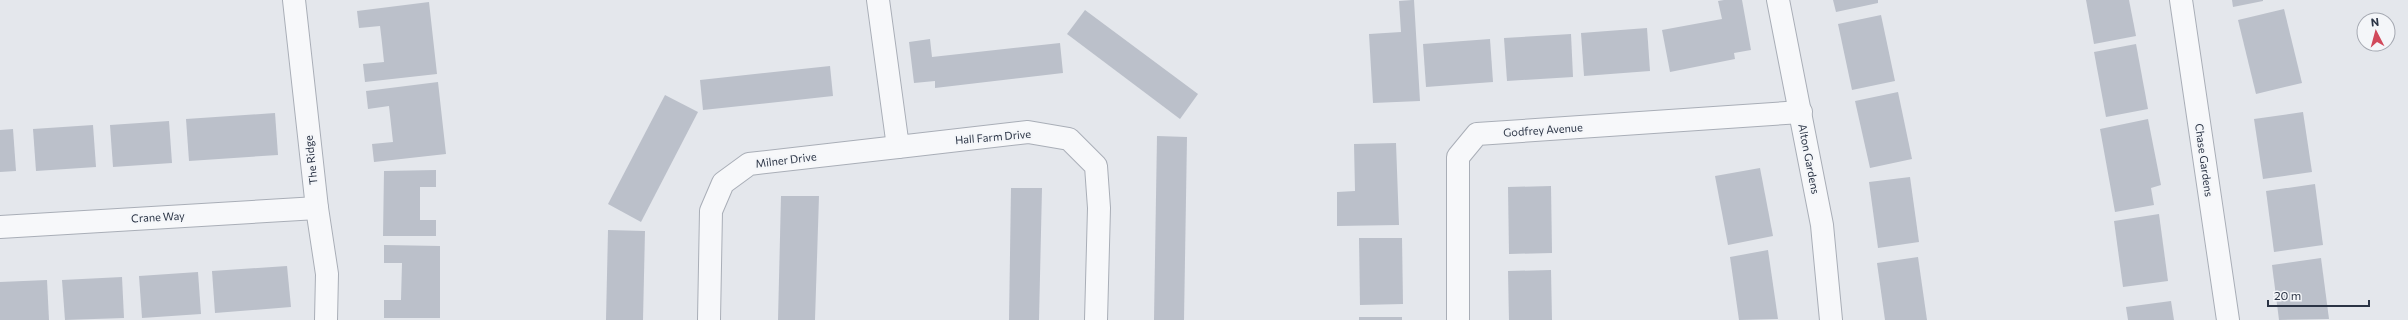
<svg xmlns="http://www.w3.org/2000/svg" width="2408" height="320" viewBox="0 0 2408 320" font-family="Commissioner,sans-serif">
  <rect width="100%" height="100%" fill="#e4e7ec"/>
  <g fill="#bbc0ca">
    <polygon points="1412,0 1414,0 1420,101 1373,103 1369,34 1401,32 1399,1"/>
    <polygon points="1724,0 1742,0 1751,50 1734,53 1735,59 1670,72 1662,30 1722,19 1718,1"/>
    <polygon points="1833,0 1878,0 1878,3 1836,12"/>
    <polygon points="2086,0 2129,0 2136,36 2094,44"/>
    <polygon points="2232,0 2263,0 2263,1 2233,7"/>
    <polygon points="429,2 437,74 365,82 363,64 384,62 382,43 380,26 359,28 357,11"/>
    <polygon points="2284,9 2302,83 2256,94 2238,20"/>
    <polygon points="1085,10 1198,94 1180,119 1067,34"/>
    <polygon points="1881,15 1895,81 1852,90 1838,24"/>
    <polygon points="1647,28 1650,71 1584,76 1581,33"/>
    <polygon points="1571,34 1573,77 1507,81 1504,38"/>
    <polygon points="930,39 932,57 1060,43 1063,73 935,88 935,81 914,83 909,42"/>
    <polygon points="1490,39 1493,82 1426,87 1423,44"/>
    <polygon points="2136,44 2148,109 2106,117 2094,52"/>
    <polygon points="830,66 833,96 703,110 700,80"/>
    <polygon points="438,82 446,154 374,162 372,144 393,142 389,106 368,109 366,91"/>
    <polygon points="1898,92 1912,159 1870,168 1855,101"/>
    <polygon points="665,95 698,112 641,222 608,204"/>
    <polygon points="2303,112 2312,172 2263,179 2254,119"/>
    <polygon points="275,113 278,155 189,161 186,119"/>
    <polygon points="2148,119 2161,185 2151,188 2154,205 2115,212 2100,129"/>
    <polygon points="169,121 172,163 113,167 110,125"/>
    <polygon points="93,125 96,167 36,171 33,129"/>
    <polygon points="13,129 16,171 0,172 0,130"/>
    <polygon points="1157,136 1187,137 1184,320 1154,320"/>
    <polygon points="1396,143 1399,225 1337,226 1337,192 1355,191 1354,144"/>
    <polygon points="1760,168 1773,236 1728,245 1715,176"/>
    <polygon points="436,170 436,187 420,187 420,220 436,220 436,236 383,236 384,171"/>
    <polygon points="1910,177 1919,242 1878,248 1869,182"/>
    <polygon points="2315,184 2323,245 2274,252 2266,191"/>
    <polygon points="1551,186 1552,253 1509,254 1508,187"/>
    <polygon points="1011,188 1042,188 1039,320 1009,320"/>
    <polygon points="781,196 819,196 815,320 778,320"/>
    <polygon points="2159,214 2168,281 2123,287 2114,221"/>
    <polygon points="608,230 645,231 643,320 606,320"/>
    <polygon points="1359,238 1402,238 1403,304 1360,305"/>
    <polygon points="384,245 440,246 440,318 384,318 384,300 401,300 402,263 384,263"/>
    <polygon points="1768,250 1778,319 1739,320 1730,257"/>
    <polygon points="1918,257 1927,320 1885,320 1877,263"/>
    <polygon points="2321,258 2329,319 2279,320 2272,265"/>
    <polygon points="287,266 291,307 215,313 212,271"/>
    <polygon points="1551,270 1552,320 1509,320 1508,271"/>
    <polygon points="198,272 201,314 142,318 139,276"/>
    <polygon points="122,277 124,318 65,320 62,280"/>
    <polygon points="47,280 49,320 0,320 0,282"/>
    <polygon points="2171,301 2174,320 2128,320 2126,307"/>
    <rect x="1359" y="317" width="43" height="3"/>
  </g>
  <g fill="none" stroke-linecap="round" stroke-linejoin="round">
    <defs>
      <g id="minor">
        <polyline points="294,0 317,208 327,274 326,320"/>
        <polyline points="878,0 898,147 1028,132 1069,139 1096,166 1099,208 1096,320"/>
        <polyline points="1778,0 1822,225 1831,320"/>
        <polyline points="2181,0 2228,320"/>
        <polyline points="0,227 317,208"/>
        <polyline points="709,320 711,211 723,183 749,164 898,147"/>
        <polyline points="1458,320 1458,157 1477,134 1801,112"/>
      </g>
    </defs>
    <use href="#minor" stroke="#a9aeb7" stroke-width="24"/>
    <use href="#minor" stroke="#f7f8fa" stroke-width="22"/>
  </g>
  <g text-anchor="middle" stroke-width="4" stroke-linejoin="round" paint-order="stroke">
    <g font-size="11" fill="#2b3445" stroke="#f4f6f9">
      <text transform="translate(1543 130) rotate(-4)" y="4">Godfrey Avenue</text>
      <text transform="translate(993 137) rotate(-5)" y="4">Hall Farm Drive</text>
      <text transform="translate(1809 159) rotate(79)" y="4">Alton Gardens</text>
      <text transform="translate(311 160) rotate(-96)" y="4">The Ridge</text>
      <text transform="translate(786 160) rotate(-7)" y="4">Milner Drive</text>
      <text transform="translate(2204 160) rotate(82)" y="4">Chase Gardens</text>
      <text transform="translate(158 217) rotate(-3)" y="4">Crane Way</text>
    </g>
  </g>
  <g transform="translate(2376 32) rotate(354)"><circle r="19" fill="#f4f6f9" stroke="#a4a8b1"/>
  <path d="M0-3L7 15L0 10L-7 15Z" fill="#d1495b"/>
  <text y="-6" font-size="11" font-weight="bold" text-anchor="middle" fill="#2b3445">N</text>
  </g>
  <path d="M2268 300v6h101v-6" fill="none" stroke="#2b3445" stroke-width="2"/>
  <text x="2274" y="300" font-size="12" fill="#2b3445" stroke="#f4f6f9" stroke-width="3" paint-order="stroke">20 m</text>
</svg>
